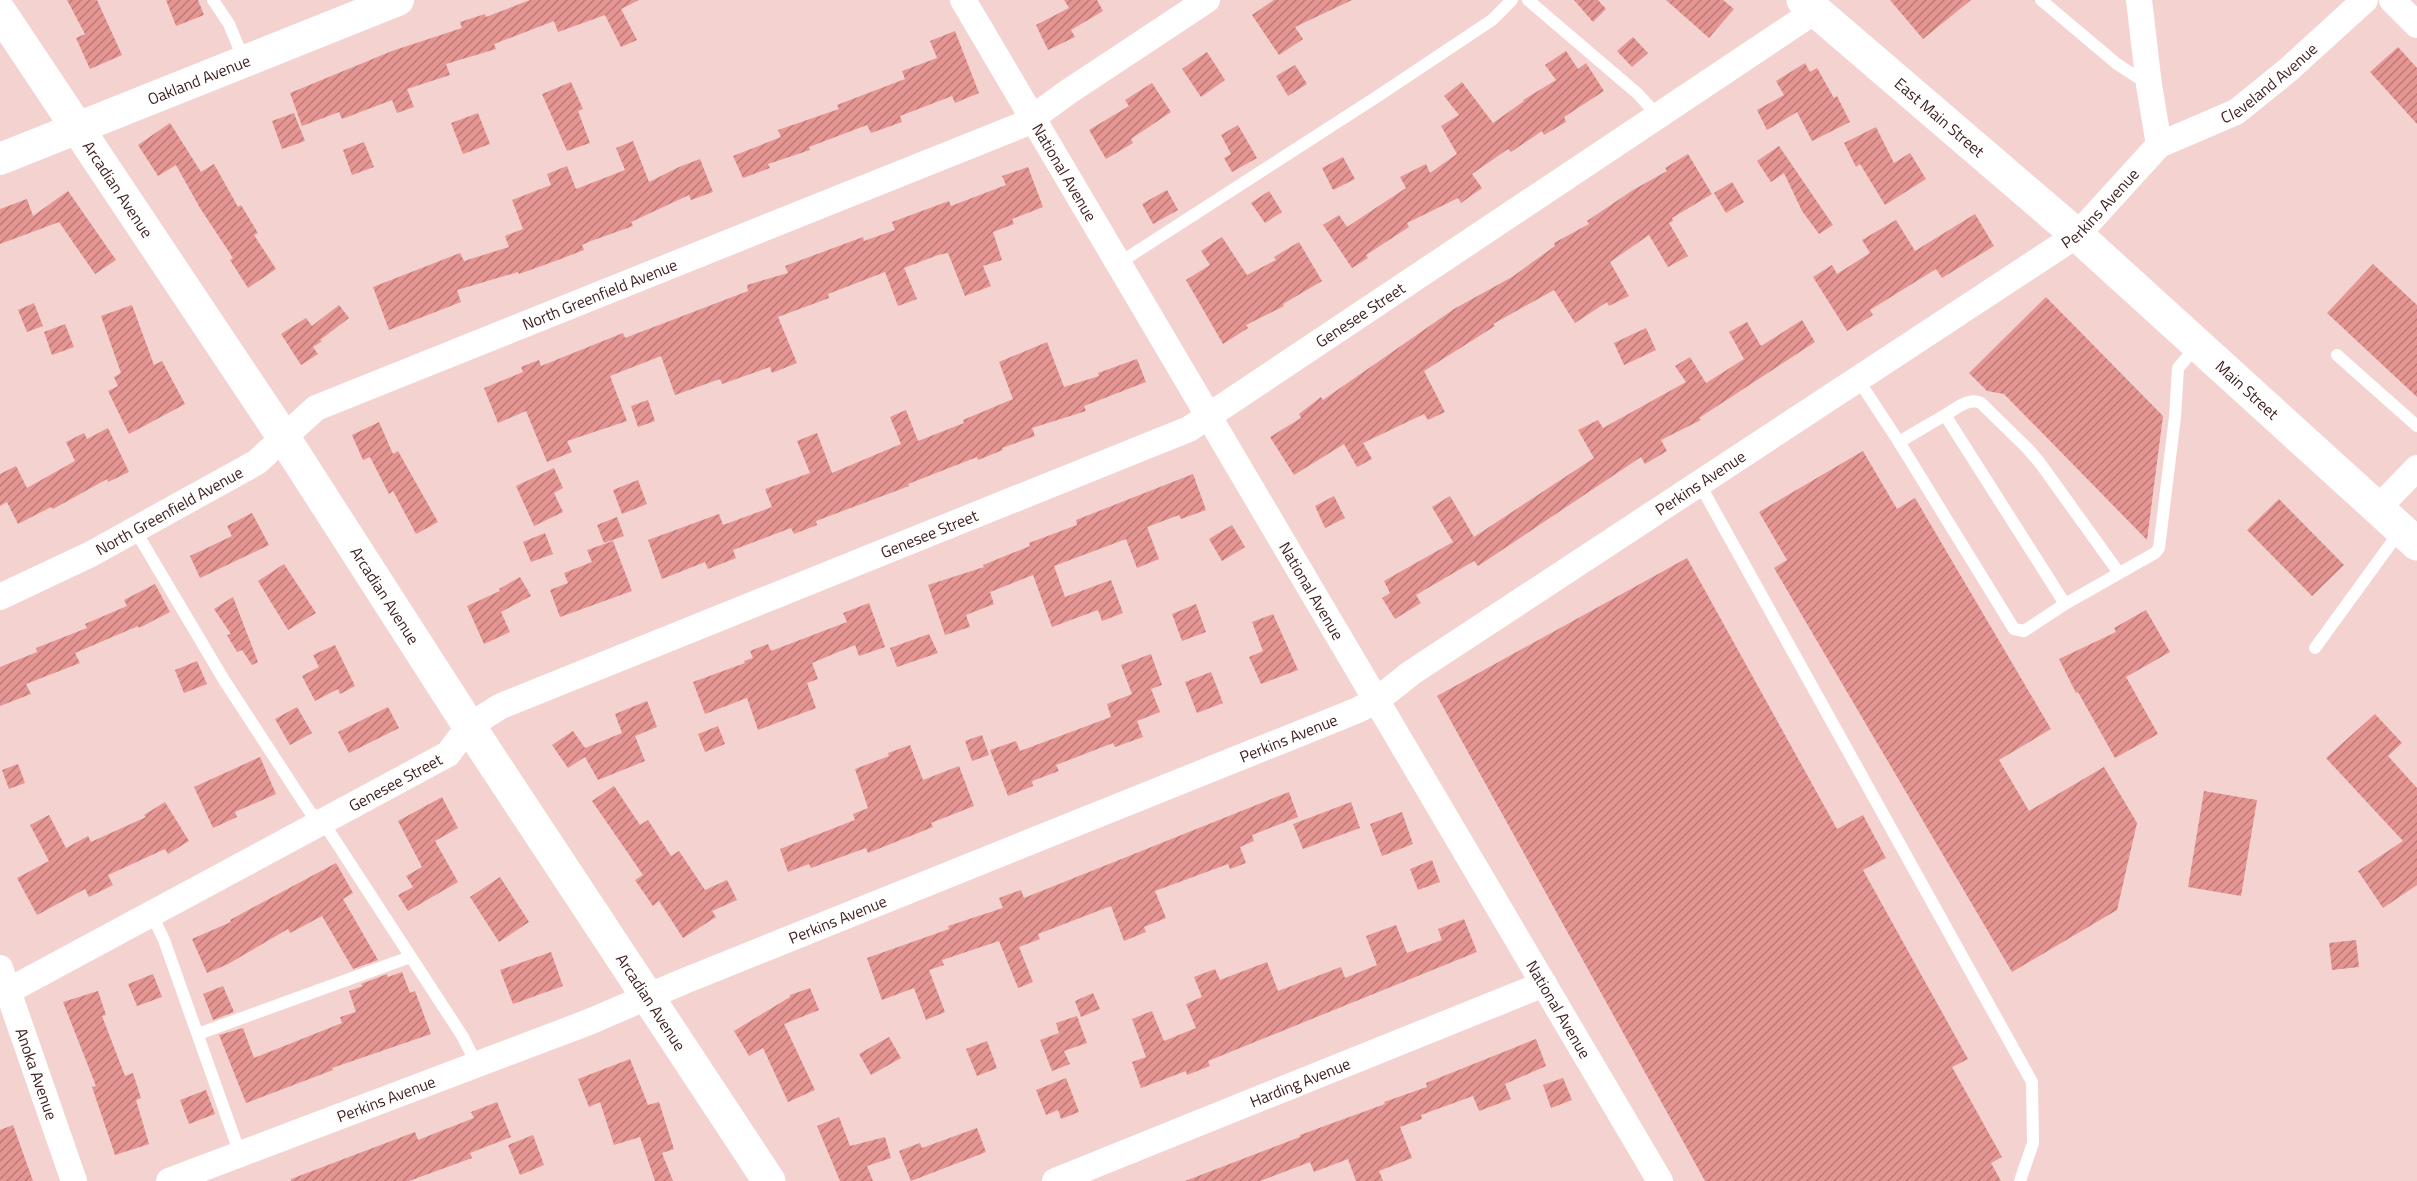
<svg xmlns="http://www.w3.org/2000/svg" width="2417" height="1181" viewBox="0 0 2417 1181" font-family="'Titillium Web',sans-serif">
  <defs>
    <pattern id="building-hatch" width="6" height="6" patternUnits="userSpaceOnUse" patternTransform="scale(1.5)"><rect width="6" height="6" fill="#e59692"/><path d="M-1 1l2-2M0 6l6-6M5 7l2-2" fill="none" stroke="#bb7a77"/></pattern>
  </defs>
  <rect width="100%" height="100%" fill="#f4d2d0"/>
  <g fill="url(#building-hatch)">
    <polygon points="67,0 97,0 122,55 90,69 76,38 85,34"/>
    <polygon points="166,0 198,0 204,15 176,26"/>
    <polygon points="530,0 639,0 621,9 637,40 621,47 605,15 558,32 554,21 494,44 496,49 446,64 450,75 407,89 414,107 397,113 392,100 342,119 339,112 302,126 290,93 392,51 462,28 460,22 485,14 486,17"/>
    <polygon points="1064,0 1097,0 1103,11 1071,30 1075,37 1048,50 1036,25 1069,8"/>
    <polygon points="1274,0 1352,0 1295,27 1303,39 1279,55 1252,15"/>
    <polygon points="1574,0 1598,0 1606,9 1593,22"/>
    <polygon points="1666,0 1723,0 1734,9 1709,38"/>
    <polygon points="1890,0 1971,0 1923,39"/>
    <polygon points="955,31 979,93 955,103 952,96 900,116 902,122 871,133 867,125 809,147 810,150 768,164 770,168 743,178 733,156 781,137 778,130 839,109 837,105 905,79 902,71 937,58 930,41"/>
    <polygon points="1633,37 1648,53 1632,67 1617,51"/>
    <polygon points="2398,47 2417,68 2417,124 2370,72"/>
    <polygon points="1566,51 1578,69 1586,63 1604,91 1564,117 1566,122 1544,135 1542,131 1511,152 1508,149 1472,174 1482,188 1461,203 1458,198 1407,223 1409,227 1366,255 1368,258 1352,268 1323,225 1339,215 1347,227 1406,188 1400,177 1426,164 1430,173 1457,154 1441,126 1459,115 1444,96 1462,82 1493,123 1524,101 1523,100 1556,80 1545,65"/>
    <polygon points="1207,52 1225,80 1201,97 1182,69"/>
    <polygon points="1805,63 1810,72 1817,68 1834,98 1837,96 1850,122 1812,141 1797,112 1767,130 1757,110 1784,95 1776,81"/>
    <polygon points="1295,65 1307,84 1288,96 1276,76"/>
    <polygon points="571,82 583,109 578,111 590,143 567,151 542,94"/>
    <polygon points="1152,83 1171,112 1131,139 1133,143 1106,159 1089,130 1129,106 1125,100"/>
    <polygon points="294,113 305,141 282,149 272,121"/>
    <polygon points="478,113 490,144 463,154 451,123"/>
    <polygon points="170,123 201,172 214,164 238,207 241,205 258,233 254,235 276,269 248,288 230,260 233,258 200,208 176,165 158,176 138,145"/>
    <polygon points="1238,125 1257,158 1232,172 1224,158 1231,154 1221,135"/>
    <polygon points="1876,127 1894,163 1910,153 1926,179 1885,205 1860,164 1856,167 1844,143"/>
    <polygon points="633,141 649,182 679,167 700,159 713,192 691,200 689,195 631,222 633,226 591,241 582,245 584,250 558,260 519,274 518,272 457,290 461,302 389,330 373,287 460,253 464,261 509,247 505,236 523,229 512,200 551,185 547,174 567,166 576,189 625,170 616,148"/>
    <polygon points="364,142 374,167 352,175 343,150"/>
    <polygon points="1779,146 1833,225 1819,234 1802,211 1784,173 1771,182 1757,161"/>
    <polygon points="1688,154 1712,194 1672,218 1673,221 1669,223 1688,256 1668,267 1649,235 1610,262 1629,296 1609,306 1607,302 1575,323 1554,290 1493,324 1495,326 1424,371 1445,412 1428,420 1424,414 1363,443 1372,459 1357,467 1344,444 1294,475 1270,437 1301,418 1299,414 1321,397 1323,400 1454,309 1512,277 1555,246 1554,243 1589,224 1587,221 1633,190 1667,171 1665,168"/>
    <polygon points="1343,157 1355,179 1333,190 1322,168"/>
    <polygon points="1028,167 1043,207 1012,219 1014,224 993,232 1002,260 983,266 991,286 965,296 948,253 938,255 904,268 917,299 898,306 885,272 828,294 829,298 778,317 797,363 772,373 770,367 722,384 720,379 675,395 661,356 610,376 627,421 567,441 572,452 547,462 526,411 498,423 484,388 523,372 521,367 539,360 541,366 623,333 625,338 748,291 747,285 788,273 785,266 863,237 864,241 895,230 892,222 949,201 951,206 1006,185 1002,176"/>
    <polygon points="1732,182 1744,202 1726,213 1714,193"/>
    <polygon points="1167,190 1178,210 1153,224 1142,204"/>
    <polygon points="68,191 116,260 95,274 59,222 0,244 0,209 27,199 33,216"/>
    <polygon points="1269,191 1282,212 1265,223 1251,203"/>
    <polygon points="1975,214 1994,246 1942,278 1936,269 1870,310 1873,315 1847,331 1813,277 1832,265 1837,274 1870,253 1862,240 1896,220 1915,251"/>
    <polygon points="1222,237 1247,275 1276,260 1274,257 1299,242 1322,281 1283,304 1284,306 1246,325 1248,328 1223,344 1186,280 1210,265 1201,251"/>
    <polygon points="2373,264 2417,305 2417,397 2327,313"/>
    <polygon points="2046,297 2163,416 2147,540 2004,394 1987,391 1969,373"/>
    <polygon points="34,303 43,326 27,332 18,310"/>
    <polygon points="132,305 154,365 162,361 185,404 129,434 108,391 118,386 114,377 121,373 101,316"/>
    <polygon points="339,305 349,318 320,340 322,341 313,347 318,354 301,365 281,334 306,318 312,326"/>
    <polygon points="1802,320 1815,342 1699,418 1701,420 1661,440 1667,451 1645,464 1641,457 1478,566 1474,561 1416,595 1421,603 1395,619 1382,598 1390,593 1384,581 1453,542 1432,507 1450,496 1474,537 1594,458 1578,430 1598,420 1603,428 1686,382 1675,366 1690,357 1706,383 1744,359 1729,332 1747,322 1761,346"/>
    <polygon points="65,324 74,347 52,355 44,332"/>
    <polygon points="1646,328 1656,350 1624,365 1614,343"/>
    <polygon points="1047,342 1064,387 1099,376 1098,373 1137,359 1146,382 1084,406 1086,411 1032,428 1035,436 1002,448 1003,450 978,460 977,457 908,484 909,486 816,521 817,525 794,534 791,528 733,550 736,558 708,569 705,562 662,579 648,540 719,514 723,525 772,507 765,489 810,473 797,441 817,433 832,473 901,444 890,417 906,410 918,441 964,423 963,420 1013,399 999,362"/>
    <polygon points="648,400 655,421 638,427 631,406"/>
    <polygon points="379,422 393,454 398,451 438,522 416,534 393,491 389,494 370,457 363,460 352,435"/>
    <polygon points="108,428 129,472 108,482 107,479 53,509 51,507 18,524 7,502 0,506 0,474 16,466 27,488 75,461 66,442 84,433 87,439"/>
    <polygon points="1863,451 1897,509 1915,498 2051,729 1999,760 2029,811 2104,767 2137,823 2117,910 2012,972 1774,568 1787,560 1759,512"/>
    <polygon points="554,468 563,488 554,493 563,512 534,526 516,486"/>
    <polygon points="1193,474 1206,510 1181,519 1179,515 1147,527 1159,559 1137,568 1126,539 1054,566 1065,597 1111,580 1123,613 1102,621 1098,610 1052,627 1033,575 990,592 994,604 966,615 970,627 945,635 928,585 984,567 983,565 1030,546 1029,543 1077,525 1076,520"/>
    <polygon points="638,480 647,504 622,514 613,490"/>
    <polygon points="1334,496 1345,518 1325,528 1315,506"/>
    <polygon points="2279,499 2344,565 2312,596 2247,530"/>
    <polygon points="252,513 269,545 200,578 190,556 232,536 227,526"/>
    <polygon points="617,517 624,536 604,543 597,525"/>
    <polygon points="1232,525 1245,547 1222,561 1209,539"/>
    <polygon points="545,533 553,554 531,562 523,542"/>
    <polygon points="613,541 632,591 560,617 550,590 568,583 564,573 592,562 587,550"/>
    <polygon points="1687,558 1837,829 1863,815 1886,858 1863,870 1968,1059 1952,1067 2002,1157 1991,1163 2001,1181 1705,1181 1437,696"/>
    <polygon points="284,564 316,613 288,630 258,581"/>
    <polygon points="520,577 531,596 501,612 510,632 484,644 467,606 500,591 499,589"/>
    <polygon points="155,584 170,612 139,628 138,626 75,653 80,663 26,684 31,694 0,706 0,667 37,652 36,648 87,628 85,624 127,606 124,600"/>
    <polygon points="233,597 258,662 252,665 242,650 237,652 227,635 231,634 214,609"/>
    <polygon points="869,603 885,647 859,656 855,645 812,663 818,679 807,683 816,708 758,730 747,698 705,714 693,682 745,663 744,661 753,658 750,651 768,644 771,651 847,622 843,613"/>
    <polygon points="1196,604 1206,632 1182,641 1172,614"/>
    <polygon points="2146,610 2170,652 2126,677 2158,734 2115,758 2078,692 2076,693 2059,659 2116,632 2114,628"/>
    <polygon points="1273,614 1298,670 1261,684 1249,657 1263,651 1252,622"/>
    <polygon points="929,634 938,653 897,667 890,648"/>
    <polygon points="335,645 355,686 340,694 338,689 315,701 302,676 319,667 313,655"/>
    <polygon points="1151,654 1162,685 1151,689 1160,712 1137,721 1143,737 1115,747 1113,743 1056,765 1059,771 1032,781 1033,786 1008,796 990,750 1016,741 1020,751 1111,717 1107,704 1132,694 1121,665"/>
    <polygon points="197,661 207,684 184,693 175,670"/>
    <polygon points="1211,672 1223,703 1197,713 1185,682"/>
    <polygon points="647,701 657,727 635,736 645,761 598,780 585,757 568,768 552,745 573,731 585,748 622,733 615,714"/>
    <polygon points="297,707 312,733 290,745 275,719"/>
    <polygon points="388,707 399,728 349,753 338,732"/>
    <polygon points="2375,714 2402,743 2388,756 2417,788 2417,885 2383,908 2358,871 2403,841 2326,758"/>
    <polygon points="718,726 725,744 705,752 698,734"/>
    <polygon points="982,735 989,755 972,761 965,741"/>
    <polygon points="910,745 923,780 959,766 974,806 931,823 933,827 868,853 866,848 811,868 809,864 788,872 780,849 855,820 853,814 868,808 855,769 889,756 888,753"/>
    <polygon points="260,757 276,794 235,812 237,817 213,828 194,787"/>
    <polygon points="18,764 25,783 9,789 2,770"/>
    <polygon points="614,786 640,825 648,820 671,856 679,851 705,890 727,880 737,900 712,911 716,917 683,938 659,901 653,906 635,880 643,875 592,801"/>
    <polygon points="2204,791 2257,800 2241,896 2188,887"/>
    <polygon points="1289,792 1298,817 1252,835 1254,841 1240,847 1246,863 1230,869 1228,864 1155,891 1166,918 1144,927 1146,932 1124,941 1111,906 1038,934 1040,939 1019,947 1033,982 1018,988 999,941 942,960 944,965 929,970 945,1012 926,1020 914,988 882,1000 867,958 949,929 948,926 1003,908 999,898 1021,890 1024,898"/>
    <polygon points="442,797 458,828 435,841 458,882 408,911 398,895 413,887 406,876 422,867 398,821"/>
    <polygon points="165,802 189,841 168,854 165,849 108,875 113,885 89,897 85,889 37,915 17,878 49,861 30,825 49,815 66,848 88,836 91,842 146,817 144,815"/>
    <polygon points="1351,802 1360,828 1303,849 1293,824"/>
    <polygon points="1402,812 1413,844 1382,856 1370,824"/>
    <polygon points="1432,860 1440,882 1418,890 1410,869"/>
    <polygon points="336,863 353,893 343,899 378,960 353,969 322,916 290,933 288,929 228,964 207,973 192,939 231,922 230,920 254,907"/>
    <polygon points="500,877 529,922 499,942 470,897"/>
    <polygon points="1464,919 1477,952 1208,1061 1210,1066 1187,1075 1186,1071 1141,1088 1132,1062 1146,1057 1132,1019 1152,1011 1164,1041 1196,1028 1186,1004 1202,997 1194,977 1215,969 1220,980 1267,962 1278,991 1341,967 1345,978 1377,965 1366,936 1396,925 1407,953 1442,940 1438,929"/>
    <polygon points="2356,940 2359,967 2332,970 2329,943"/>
    <polygon points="551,952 563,986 513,1004 500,970"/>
    <polygon points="402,972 410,993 415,991 431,1034 332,1068 333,1070 246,1103 219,1035 243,1028 254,1058 342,1023 340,1017 356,1012 349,991 363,986 361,984 387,974 388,977"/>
    <polygon points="153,974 162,997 137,1006 128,984"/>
    <polygon points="223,986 234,1012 213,1020 203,994"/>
    <polygon points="810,988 819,1010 784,1024 815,1090 788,1102 763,1048 749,1056 734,1031 790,997 790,995"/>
    <polygon points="98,991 106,1015 102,1016 125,1076 133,1073 141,1098 136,1100 149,1144 115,1155 92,1087 96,1086 63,1002"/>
    <polygon points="1093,993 1100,1009 1081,1017 1075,1001"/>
    <polygon points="1077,1016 1087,1043 1064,1051 1070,1064 1052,1071 1040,1040 1059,1033 1056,1023"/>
    <polygon points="889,1037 901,1058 871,1075 859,1054"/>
    <polygon points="1536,1039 1546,1066 1505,1084 1511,1099 1479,1111 1473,1096 1421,1115 1422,1119 1400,1127 1412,1158 1379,1171 1383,1181 1356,1181 1348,1159 1314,1172 1310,1162 1260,1181 1185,1181 1300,1137 1300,1135 1385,1104 1384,1102 1427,1087 1426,1083"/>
    <polygon points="987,1041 997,1068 977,1076 966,1049"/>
    <polygon points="630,1059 648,1105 659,1102 674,1149 662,1153 673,1181 655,1181 640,1137 614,1145 600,1102 589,1107 578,1079"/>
    <polygon points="1066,1078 1079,1112 1061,1119 1058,1110 1046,1115 1036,1090"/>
    <polygon points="1563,1078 1572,1100 1551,1108 1543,1085"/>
    <polygon points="206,1090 215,1114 189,1124 180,1100"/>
    <polygon points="497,1102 511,1137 470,1153 472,1158 409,1181 291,1181 291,1179 415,1132 418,1140 474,1118 471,1112"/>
    <polygon points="839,1117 850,1146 885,1137 891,1158 867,1166 873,1181 840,1181 817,1126"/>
    <polygon points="13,1125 33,1181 0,1181 0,1130"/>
    <polygon points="977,1128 986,1152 911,1181 899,1151 920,1143 922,1148"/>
    <polygon points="533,1135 544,1165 520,1175 508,1145"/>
  </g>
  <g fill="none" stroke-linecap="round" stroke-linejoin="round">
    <g stroke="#fff" stroke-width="12">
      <polyline points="213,0 229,24 244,60"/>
      <polyline points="1528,0 1638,94 1659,117"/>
      <polyline points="2041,0 2117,64 2148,84"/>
      <polyline points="1119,263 1378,96 1492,20 1512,0"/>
      <polyline points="2337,355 2417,426"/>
      <polyline points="1857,378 1899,442 1945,415 2065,604 2155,553 2159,548 2175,417 2178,368 2196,347"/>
      <path d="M1945,415c11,-6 23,-18 36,-12l47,46 12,14 79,110"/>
      <polyline points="1899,442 2014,629 2024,631 2065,604"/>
      <polyline points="1699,483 2032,1082 2033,1143 2020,1181"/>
      <polyline points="135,530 224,680 310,812 323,822 463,1037 477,1065"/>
      <polyline points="2315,648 2400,531"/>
      <polyline points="152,915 164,940 240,1154"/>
      <polyline points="198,1034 410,957"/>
    </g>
    <g stroke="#fff" stroke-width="26">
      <path id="s1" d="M963,0l697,1181"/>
      <polyline points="2139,0 2149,85 2159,145"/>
      <polyline points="2392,0 2417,25"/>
      <polyline points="2377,509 2417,468"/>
      <path id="s2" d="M0,597l91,-43 166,-92 59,-54 708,-284 44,-32 139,-92"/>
      <path id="s3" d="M0,968l74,213"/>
      <path id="s4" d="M8,991l440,-237 21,-28 32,-20 688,-277 626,-418"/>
      <path id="s5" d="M169,1181l420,-159 93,-40 676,-272 19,-10 34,-27 666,-438 82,-90 77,-33 52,-42 77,-70"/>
      <path id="s6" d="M1055,1181l489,-197"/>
    </g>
    <path stroke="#fff" stroke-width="32" id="s7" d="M0,159l398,-159"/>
    <g stroke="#fff" stroke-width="33">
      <path id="s8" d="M1803,0l274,235 340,309"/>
      <path id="s9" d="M0,12l284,426 185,288 300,455"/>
    </g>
  </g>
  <g text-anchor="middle" stroke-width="6" stroke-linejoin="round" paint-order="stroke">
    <g font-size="16" fill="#3d1e1d" stroke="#f4d2d0">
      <text dy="6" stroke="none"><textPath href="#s7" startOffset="214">Oakland Avenue</textPath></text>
      <text dy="6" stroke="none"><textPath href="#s5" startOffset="2390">Cleveland Avenue</textPath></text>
      <text dy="6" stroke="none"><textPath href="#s8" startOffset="180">East Main Street</textPath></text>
      <text dy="6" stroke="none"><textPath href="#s1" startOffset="200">National Avenue</textPath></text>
      <text dy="6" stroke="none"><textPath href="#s9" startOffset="213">Arcadian Avenue</textPath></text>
      <text dy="6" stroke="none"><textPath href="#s5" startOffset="2176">Perkins Avenue</textPath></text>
      <text dy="6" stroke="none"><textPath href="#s2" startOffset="676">North Greenfield Avenue</textPath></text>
      <text dy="6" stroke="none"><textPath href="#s4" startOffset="1520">Genesee Street</textPath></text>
      <text dy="6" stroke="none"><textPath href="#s8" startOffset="591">Main Street</textPath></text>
      <text dy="6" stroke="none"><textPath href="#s5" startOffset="1690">Perkins Avenue</textPath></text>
      <text dy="6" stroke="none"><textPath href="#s2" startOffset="190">North Greenfield Avenue</textPath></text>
      <text dy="6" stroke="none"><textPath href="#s4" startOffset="1034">Genesee Street</textPath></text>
      <text dy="6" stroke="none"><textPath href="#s1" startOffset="686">National Avenue</textPath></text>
      <text dy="6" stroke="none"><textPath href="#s9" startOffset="699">Arcadian Avenue</textPath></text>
      <text dy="6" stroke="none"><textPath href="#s5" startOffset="1204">Perkins Avenue</textPath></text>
      <text dy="6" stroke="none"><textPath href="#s4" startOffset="440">Genesee Street</textPath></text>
      <text dy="6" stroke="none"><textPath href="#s5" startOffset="718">Perkins Avenue</textPath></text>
      <text dy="6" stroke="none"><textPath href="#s9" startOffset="1185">Arcadian Avenue</textPath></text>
      <text dy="6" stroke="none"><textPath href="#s1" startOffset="1172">National Avenue</textPath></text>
      <text dy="6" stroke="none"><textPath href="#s3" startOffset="112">Anoka Avenue</textPath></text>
      <text dy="6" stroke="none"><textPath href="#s6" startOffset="264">Harding Avenue</textPath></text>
      <text dy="6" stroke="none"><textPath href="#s5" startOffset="232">Perkins Avenue</textPath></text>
    </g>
  </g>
</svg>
